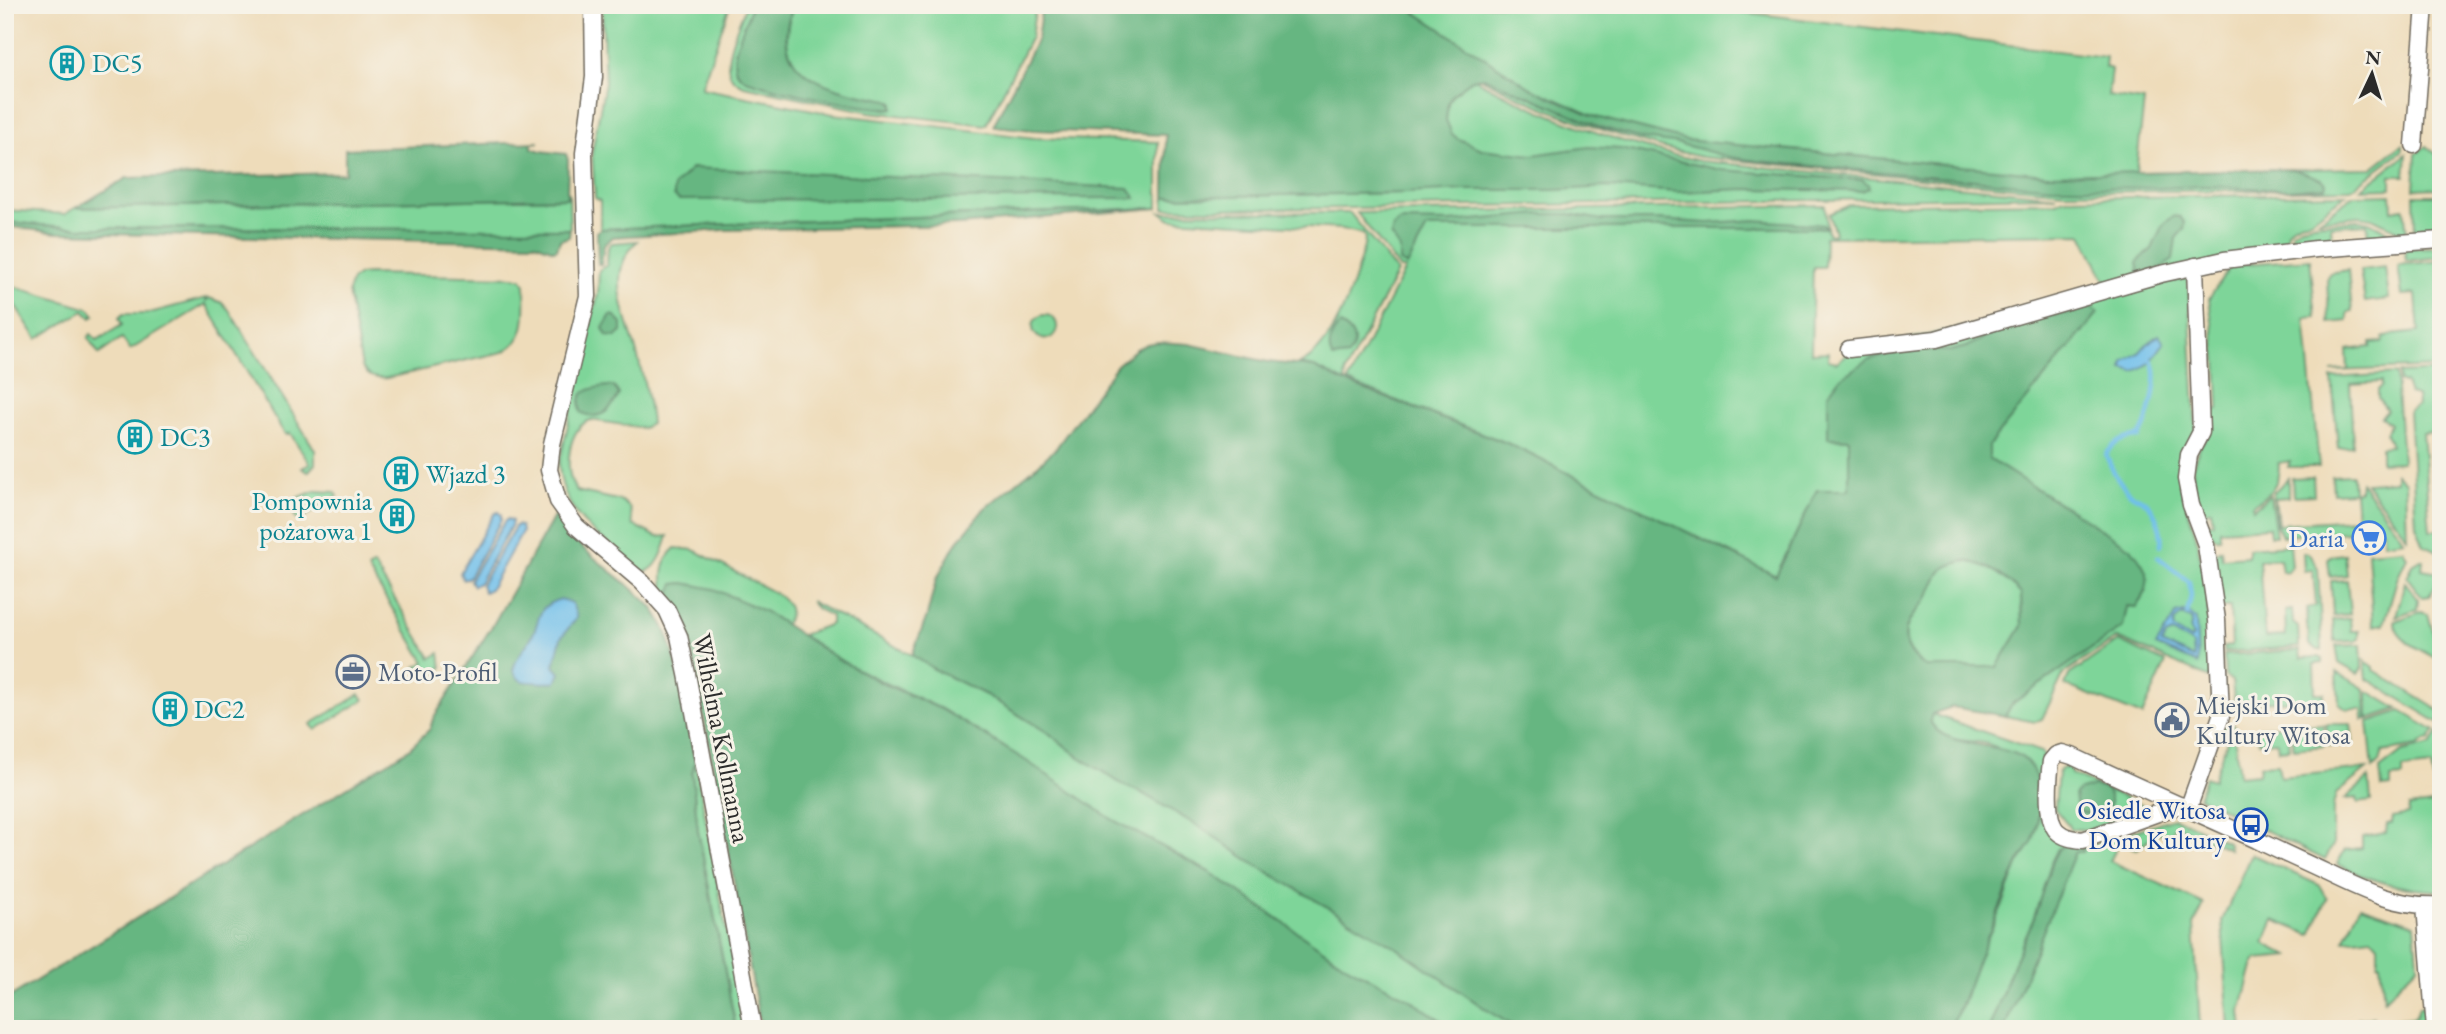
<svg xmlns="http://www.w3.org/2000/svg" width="2446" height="1034" viewBox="0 0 2446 1034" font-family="'EB Garamond',serif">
  <rect width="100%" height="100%" fill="#f7f3e8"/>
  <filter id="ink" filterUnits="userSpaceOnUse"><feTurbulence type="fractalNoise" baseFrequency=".0143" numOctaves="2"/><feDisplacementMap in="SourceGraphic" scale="14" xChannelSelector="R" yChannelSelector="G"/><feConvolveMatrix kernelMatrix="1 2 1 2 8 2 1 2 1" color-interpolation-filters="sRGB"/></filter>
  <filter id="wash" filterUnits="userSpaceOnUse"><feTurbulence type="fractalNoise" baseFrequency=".00686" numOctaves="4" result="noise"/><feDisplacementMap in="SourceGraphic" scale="28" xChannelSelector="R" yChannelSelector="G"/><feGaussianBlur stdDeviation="1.57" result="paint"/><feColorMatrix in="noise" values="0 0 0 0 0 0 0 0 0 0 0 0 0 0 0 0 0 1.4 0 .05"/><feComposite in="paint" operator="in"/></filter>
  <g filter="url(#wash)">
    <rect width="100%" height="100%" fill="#eedcba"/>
    <g fill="#7ed599" stroke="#548062" stroke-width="2">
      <polygon points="602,5 730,5 701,88 833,114 1035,138 1158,142 1158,208 600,229 600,201 595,198 592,152 605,83"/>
      <path d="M746,5h6l-17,47v17l5,7 7,4 43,11 96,18 7,-1v-5c-53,-14 -130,-21 -99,-98h242l-5,32 -45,88 -116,-13 -126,-26c-5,-3 -10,-5 -13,-10 -10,-17 9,-54 15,-71z"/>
      <path d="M1404,5h331v6l371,46 -1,10 6,2 -3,27 36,5 -8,71 236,-4 31,-24v6l-52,39 -62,1 -225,2 -363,-35c-77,-17 -150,-42 -220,-79l12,-1 34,9z"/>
      <path d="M1475,79c71,39 146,65 225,82l357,35 -706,12 -148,1 -39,-1 1,-11 242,-4 39,-73 2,-17 4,-8 13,-11z"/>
      <polygon points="2426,146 2441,158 2441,188 2414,189 2416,154"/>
      <polygon points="2407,154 2405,176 2391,176 2391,188 2361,189"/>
      <polygon points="569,192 570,229 79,228 5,222 5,210 65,214 75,208 567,198"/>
      <polygon points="2346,194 2311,220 2300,222 2291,227 2287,232 2284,247 2108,286 2082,234 1825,237 1824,267 1813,267 1811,353 1828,352 1828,360 1837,362 1850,352 2188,278 2196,430 2184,449 2180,464 2180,485 2196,536 2207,591 2212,679 2117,638 2064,673 2042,719 2035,722 2005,716 2013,703 2123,627 2127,606 2136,607 2147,591 2131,548 1989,459 1989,445 2097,313 2091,309 2029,320 2002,329 1966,347 1950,351 1912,349 1877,356 1861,364 1849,375 1839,380 1829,438 1849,439 1849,490 1817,490 1776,576 1507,443 1348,382 1405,269 1400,269 1357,213 1825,205 1828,234 1833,235 1835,233 1829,214 1850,205 2056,202 2064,198"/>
      <polygon points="2391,194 2392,210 2404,208 2407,235 2372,218 2359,216 2319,220 2354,195"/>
      <polygon points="2414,195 2441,195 2441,232 2415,233"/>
      <path d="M1161,212l189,1 47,59 -51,99 -1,11 -31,-15 -14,-3c35,-17 55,-83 64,-118l1,-8 -2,-4 -21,-5 -171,-10z"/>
      <polygon points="2359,220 2369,222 2396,236 2368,238 2367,224 2331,226 2332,241 2290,245 2292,232 2301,226 2311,224"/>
      <path d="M637,241c-33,33 -10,75 0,113 6,22 12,47 14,70l-8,4 -52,-8c-23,5 -29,54 -14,71l45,10 8,7 3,17 24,12 11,-1c-4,14 -11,37 -27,36 -36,-34 -79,-52 -82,-108l39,-171 1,-23 8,-5 1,-18 4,-4z"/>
      <polygon points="2441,247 2441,257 2406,261 2405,248"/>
      <path d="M2310,259l6,58 -11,1 14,149h-31l2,-6 -11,2c0,24 -8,30 -27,42l1,4 17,-14 6,41h-6l-1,-9 -49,3v8c-11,1 -13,-11 -17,-19l3,-1 1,5 6,-1 -2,-12 -5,1v5l-8,-1c-5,-30 -12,-56 11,-81l-2,-24 12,-1 -2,-50 -8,-60 22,-34z"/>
      <polygon points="2441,261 2441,367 2331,371 2348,370 2347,350 2371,347 2371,343 2383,342 2383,338 2391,335 2419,332 2416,294 2402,295 2398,265"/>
      <polygon points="2385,267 2389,299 2365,302 2360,270"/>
      <polygon points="2348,270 2352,312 2348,313 2348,321 2329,323 2327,277 2330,273"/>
      <path d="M369,274l145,3 8,2 3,6c0,26 5,54 -22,67l-116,26c-12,1 -19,-1 -25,-11l-14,-75 4,-12 7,-5z"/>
      <polygon points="5,284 90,309 95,315 91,318 84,311 37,339 5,290"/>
      <polygon points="206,298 206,301 209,298 223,303 229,310 315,450 315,464 308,472 302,468 310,464 290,433 286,435 281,428 206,304 130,350 122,338 99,354 88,338 91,334 97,340 122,325 119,318 123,314 146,314"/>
      <circle cx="1045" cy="327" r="12"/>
      <polygon points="2441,371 2441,431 2422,433 2430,530 2441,530 2441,553 2424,545 2416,525 2409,411 2418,406 2417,396 2409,394 2405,383 2399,382 2399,373"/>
      <polygon points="2396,374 2402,462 2381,463 2381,447 2391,446 2386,433 2390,423 2381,417 2387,410 2378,398 2378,390 2382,386 2382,382 2350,384 2353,446 2338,448 2332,378"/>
      <polygon points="2396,473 2405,482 2407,537 2366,483 2396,481"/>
      <polygon points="2352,475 2353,492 2333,493 2332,476"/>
      <polygon points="2313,477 2314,495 2293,496 2292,478"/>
      <polygon points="2288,478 2288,497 2275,498 2278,524 2357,519 2355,492 2360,490 2361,482 2404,540 2384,543 2383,530 2282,536 2276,524 2273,493"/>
      <polygon points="315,491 335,492 338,496 298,521 287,502"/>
      <polygon points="2290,545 2292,566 2288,571 2282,572 2280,559 2259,560 2265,637 2286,636 2285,611 2292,610 2293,623 2298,627 2299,647 2224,652 2223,647 2232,646 2230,607 2221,607 2214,557 2216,552 2221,549 2222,558 2248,556 2248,548"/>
      <path d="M675,548l19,2 81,43c12,9 20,16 10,31 -32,-19 -67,-37 -105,-41l-11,12 1,5c-11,-16 -9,-39 5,-52z"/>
      <polygon points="2403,549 2407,557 2398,576 2384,624 2373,626 2368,552"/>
      <polygon points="2303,552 2308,553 2318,568 2322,650 2317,650 2309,644 2307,608 2316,606 2313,570 2304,571"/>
      <polygon points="2345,554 2347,575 2330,577 2328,559 2330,556"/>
      <polygon points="2421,560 2423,560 2422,569 2439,572 2441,564 2441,576 2429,596 2422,597 2407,577 2413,565"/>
      <path d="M1964,561c24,3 41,15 57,33l1,32 -25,42 -71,-1c-17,-11 -27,-28 -16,-47 4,-8 12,-14 17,-22 14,-23 5,-29 37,-37z"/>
      <polygon points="374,565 431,658 440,653 442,668 424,678 416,667 425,662 368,569"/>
      <polygon points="2347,580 2350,614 2333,616 2331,581"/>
      <polygon points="2405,582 2418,599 2417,609 2396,616"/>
      <polygon points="810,601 912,655 937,671 988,696 1050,734 1078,756 1125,786 1140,792 1203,829 1256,865 1397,948 1493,1014 1519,1029 1454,1029 1408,998 1347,966 1211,873 1113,820 998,743 941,709 848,665 802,635 831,624 831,616 817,609"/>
      <path d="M2420,612l8,2 13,47c-14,-8 -47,-21 -46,-40z"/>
      <polygon points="2350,618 2351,631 2359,631 2359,639 2356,641 2335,642 2333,620"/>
      <polygon points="2118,641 2166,663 2142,716 2065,685 2069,675"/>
      <polygon points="2361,645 2362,668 2358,674 2339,663 2336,646"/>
      <polygon points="2300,650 2301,658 2319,657 2323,659 2323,663 2314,664 2315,693 2324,693 2322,706 2319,708 2318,700 2239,702 2238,710 2235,708 2232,681 2225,676 2224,655"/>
      <polygon points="2365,661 2374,667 2374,670 2441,712 2441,724 2367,679"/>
      <polygon points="2337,672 2365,689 2366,719 2363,720 2362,709 2347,709 2339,703"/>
      <polygon points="2368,691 2398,709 2368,719"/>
      <polygon points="360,694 364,700 315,730 311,724"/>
      <polygon points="2401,711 2435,731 2429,741 2427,740 2418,746 2383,752 2380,761 2373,768 2368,722"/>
      <path d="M1932,714l110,38 2,4c0,26 -10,80 20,89l-6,4 -6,12 -18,57 -19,42 -26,69h-40l13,-23 13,-41 29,-63 14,-37 14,-23 5,-22 2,-33c-10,-8 -37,-37 -46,-41 -22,-11 -48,4 -63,-25z"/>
      <polygon points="2233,724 2239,776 2259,774 2260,765 2278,764 2280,777 2367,769 2336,794 2333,806 2333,845 2325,860 2199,797 2205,777 2213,780 2229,735 2221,732 2224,726"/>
      <polygon points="2323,724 2324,746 2294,749 2291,726"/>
      <polygon points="2326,724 2351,724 2353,744 2329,746"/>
      <polygon points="2288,726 2290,749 2278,750 2277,741 2259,742 2257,727"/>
      <polygon points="2438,733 2441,735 2441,778 2433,779 2431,766 2403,769 2403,777 2391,778 2391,787 2382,788 2380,769 2402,752 2431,745"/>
      <polygon points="695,762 745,1029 736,1029 698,831 692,773"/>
      <polygon points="2067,767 2070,768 2071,774 2144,806 2156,806 2089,830 2071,829 2055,809 2058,773 2061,769"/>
      <polygon points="2369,778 2371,801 2358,803 2357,798 2345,799"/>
      <path d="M2432,804l4,10 5,4v73c-39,-1 -70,-10 -104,-27l8,-14 17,-2v-11l24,-4 1,-9 5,-1 1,-6 15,-3 1,-7z"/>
      <polygon points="2173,818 2186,822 2227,842 2229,849 2175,825 2171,834 2156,833 2137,849 2119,843 2110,861 2204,904 2194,925 2200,1029 2004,1029 2075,851"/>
      <polygon points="2251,854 2319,885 2327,899 2311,935 2274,920 2264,943 2289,956 2257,959 2254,963 2241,1012 2243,1029 2229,1029 2222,921"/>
      <polygon points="2360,906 2415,924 2418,965 2384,999 2380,963 2378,963 2378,945 2371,937 2344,940"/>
      <polygon points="2423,1006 2424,1029 2359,1029 2358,1018 2373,1017 2371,1022 2415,1017 2419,1007"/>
    </g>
    <g fill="#66b681" stroke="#487056" stroke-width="2" fill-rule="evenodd">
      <path d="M752,5h42c-32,72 43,86 95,95l4,3v5c-17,4 -130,-20 -148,-29 -5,-3 -9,-6 -10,-12 -4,-15 12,-47 17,-62z"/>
      <polygon points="1042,5 1404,5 1531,88 1596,117 1686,140 2047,174 2293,169 2322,179 2326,183 2325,187 2289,190 2204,186 2160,188 2052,187 1757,161 1729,157 1680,144 1642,139 1600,127 1484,77 1472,80 1452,95 1448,103 1446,120 1452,134 1458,139 1482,149 1532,155 1589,147 1621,149 1722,170 1863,180 1868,184 1869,188 1862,191 1747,189 1678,192 1608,187 1557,190 1466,190 1407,193 1165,197 1166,135 1033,130 993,126 1037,39"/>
      <polygon points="539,142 532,143 532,148 541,151 566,154 568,160 567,198 75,208 127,178 345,173 345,149"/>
      <polygon points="692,168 1129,188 1136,198 679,200 674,196 674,186"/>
      <polygon points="1158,208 959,225 724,230 613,237 604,245 601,265 598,264 597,232 600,229"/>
      <polygon points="1539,214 1570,214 1602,220 1658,220 1708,223 1755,220 1825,225 1825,228 1427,228 1407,266 1400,262 1400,250 1391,235 1393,227 1401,221 1450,222"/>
      <path d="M2173,216l7,1 5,6 -1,6 -8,9 -3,22c-9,7 -23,14 -34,12l-2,-10 15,-13 10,-23z"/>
      <polygon points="5,222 79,228 570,229 569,237 560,240 557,249 554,250 535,243 57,233 5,226"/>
      <path d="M2090,306l8,7 -109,132v14l142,89c18,23 24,33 5,59l-9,-1 -4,21 -110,76 -8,13 -53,-9 -20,7 -2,7c11,25 61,22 86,33 29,13 26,59 17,86 -3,8 -10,14 -14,22 -11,26 -22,52 -33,79 -13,29 -21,60 -37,88h-430l-26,-15 -96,-66 -141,-83 -53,-36 -63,-37 -15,-6 -47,-30 -28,-22 -62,-38 -51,-25 -25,-16 15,-39 9,-36 19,-35 29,-36 54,-44 18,-17 61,-83 19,-16 11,-5 11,-2 31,2 79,18 46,5 28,14 165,62 269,133 41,-86h32v-51l-21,-1v-44l11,-15 30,-20 43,-10 38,2 16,-4 36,-18 27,-9 49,-9zM1964,561c24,3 41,15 57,33l1,32 -25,41h-71c-17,-11 -27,-28 -16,-47 4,-8 12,-14 17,-22 14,-23 5,-29 37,-37z"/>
      <polygon points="611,315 615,316 622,324 622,332 616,337 607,336 603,328"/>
      <path d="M1340,325c14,7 19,17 8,31l-15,2c-7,-9 -2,-26 7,-33z"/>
      <path d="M608,386l6,1 5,7c-7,16 -21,29 -38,18 -6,-22 10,-24 27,-26z"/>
      <path d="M555,515c23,38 64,58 94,89 29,29 38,116 46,158l-3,11 6,58 38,198h-731v-29l404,-251 21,-20 3,-10 61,-96z"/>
      <polygon points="684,583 714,589 764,611 836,658 882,683 941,709 1025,760 1113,820 1211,873 1347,966 1408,998 1454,1029 761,1029 692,652 684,623 669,595 674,584"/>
      <path d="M2094,786l11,3 5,6v12c-10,10 -21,9 -33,3l-2,-16 3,-3z"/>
      <polygon points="2064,845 2085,847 2082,852 2075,852 2004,1029 1989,1029 2015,960 2034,918 2052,861 2058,849"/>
    </g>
    <g fill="#70bfeb" stroke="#4e758b" stroke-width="2" fill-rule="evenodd">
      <polygon points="2159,335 2164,343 2150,363 2134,372 2123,369 2124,362 2139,353 2146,345"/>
      <polygon points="498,512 501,515 501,520 469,577 463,580 460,573 494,514"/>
      <polygon points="508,519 512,521 511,526 479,583 473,586 470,580 505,521"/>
      <polygon points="516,525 521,526 522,532 490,589 484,592 481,585"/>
      <path d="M561,599l11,4 5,14 -16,21 -7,28 6,7 -4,9c-6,1 -31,1 -36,-2 -2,-2 -6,-7 -7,-10 3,-13 9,-18 16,-29 14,-20 3,-34 32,-42z"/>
      <path d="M2183,612l7,2 6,6 2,44 -42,-18 20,-32zM2182,615l10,5 -2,11 3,6 -2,2 -18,-10 1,-7zM2172,633l15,7 6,5 1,13 -33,-14 5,-8z"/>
    </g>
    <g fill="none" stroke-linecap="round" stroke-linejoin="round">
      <g stroke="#70bfeb" stroke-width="4.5">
        <path d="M2152,361c9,15 -3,62 -13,76 -17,1 -24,4 -33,18 5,13 13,28 23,37 6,5 14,7 19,12 8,8 15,30 13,41"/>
        <polyline points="2158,557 2189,582 2191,596 2187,615"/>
      </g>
    </g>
  </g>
  <g filter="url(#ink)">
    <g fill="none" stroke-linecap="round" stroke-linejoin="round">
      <defs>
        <g id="minor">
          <polyline points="593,5 594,77 584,153 588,296 552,444 549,470 558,501 576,526 642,582 667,610 679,636 687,674 753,1029"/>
          <polyline points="2414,145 2425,5"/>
          <polyline points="1849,349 1936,339 2161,274 2224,260 2316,249 2441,240"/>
          <path d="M2180,805l-97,35c-9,-1 -19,-2 -26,-9 -12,-12 -8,-54 -6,-70l5,-6 6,-2 10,3c61,29 123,56 185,84 22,11 45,21 68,32 37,18 73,36 116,33"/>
          <polyline points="2188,809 2221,716 2217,620 2206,545 2191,505 2186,479 2189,455 2201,432 2195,266"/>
          <polyline points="2425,906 2435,1029"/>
        </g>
      </defs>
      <use href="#minor" stroke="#6f695d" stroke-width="19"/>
      <use href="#minor" stroke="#fff" stroke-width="16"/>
    </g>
  </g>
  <defs>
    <symbol id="building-ring" viewBox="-11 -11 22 22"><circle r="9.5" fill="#f7f3e8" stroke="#0f9aa8" stroke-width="1.5"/><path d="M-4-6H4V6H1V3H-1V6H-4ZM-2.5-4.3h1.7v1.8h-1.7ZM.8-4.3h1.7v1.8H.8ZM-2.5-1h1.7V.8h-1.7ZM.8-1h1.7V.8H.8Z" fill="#0f9aa8"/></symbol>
    <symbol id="supermarket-ring" viewBox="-11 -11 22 22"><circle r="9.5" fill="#f7f3e8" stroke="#3f7fe0" stroke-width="1.5"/><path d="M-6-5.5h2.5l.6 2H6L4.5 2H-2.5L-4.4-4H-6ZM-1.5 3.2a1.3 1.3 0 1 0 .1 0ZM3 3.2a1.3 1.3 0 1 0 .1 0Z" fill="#3f7fe0"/></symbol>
    <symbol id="office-ring" viewBox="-11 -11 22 22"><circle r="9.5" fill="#f7f3e8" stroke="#5c6f8a" stroke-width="1.5"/><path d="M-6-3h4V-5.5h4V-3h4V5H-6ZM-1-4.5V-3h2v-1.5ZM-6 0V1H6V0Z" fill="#5c6f8a"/></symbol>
    <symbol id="civic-ring" viewBox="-11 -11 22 22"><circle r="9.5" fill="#f7f3e8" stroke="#5c6f8a" stroke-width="1.5"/><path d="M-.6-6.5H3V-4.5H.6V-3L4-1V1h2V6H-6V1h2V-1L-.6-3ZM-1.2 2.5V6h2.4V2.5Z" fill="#5c6f8a"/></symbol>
    <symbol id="bus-ring" viewBox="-11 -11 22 22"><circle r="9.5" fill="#f7f3e8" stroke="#1a4fb4" stroke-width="1.5"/><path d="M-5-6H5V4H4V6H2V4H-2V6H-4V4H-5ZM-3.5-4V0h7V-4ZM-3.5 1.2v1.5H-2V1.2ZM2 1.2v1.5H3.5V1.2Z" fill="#1a4fb4"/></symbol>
  </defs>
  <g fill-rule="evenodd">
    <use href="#building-ring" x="48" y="44" width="38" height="38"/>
    <use href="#building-ring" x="116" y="418" width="38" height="38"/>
    <use href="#building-ring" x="382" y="455" width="38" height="38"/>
    <use href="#building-ring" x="378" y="497" width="38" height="38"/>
    <use href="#supermarket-ring" x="2350" y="519" width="38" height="38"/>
    <use href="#office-ring" x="334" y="653" width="38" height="38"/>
    <use href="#building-ring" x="151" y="690" width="38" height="38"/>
    <use href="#civic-ring" x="2153" y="701" width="38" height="38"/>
    <use href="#bus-ring" x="2232" y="806" width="38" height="38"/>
  </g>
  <g text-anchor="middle" stroke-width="6" stroke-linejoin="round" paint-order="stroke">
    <g font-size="26" fill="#0d838f" stroke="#f7f3e8" text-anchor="start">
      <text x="92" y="72">DC5</text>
      <text x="160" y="446">DC3</text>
      <text x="426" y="483">Wjazd 3</text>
      <text x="372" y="510" text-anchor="end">Pompownia<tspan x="372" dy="30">pożarowa 1</tspan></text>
      <text x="194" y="718">DC2</text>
    </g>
    <g font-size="26" fill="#366cbe" stroke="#f7f3e8" text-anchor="end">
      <text x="2344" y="547">Daria</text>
    </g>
    <g font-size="26" fill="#4e5e75" stroke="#f7f3e8" text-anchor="start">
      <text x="378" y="681">Moto-Profil</text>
      <text x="2196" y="714">Miejski Dom<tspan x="2196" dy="30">Kultury Witosa</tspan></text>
    </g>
    <g font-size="26" fill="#2b2b2b" stroke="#f7f3e8">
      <text transform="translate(722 738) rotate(79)" y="9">Wilhelma Kollmanna</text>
    </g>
    <g font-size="26" fill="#164399" stroke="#f7f3e8" text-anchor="end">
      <text x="2226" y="819">Osiedle Witosa<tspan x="2226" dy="30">Dom Kultury</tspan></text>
    </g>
  </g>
  <rect width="2446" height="1034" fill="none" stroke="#f7f3e8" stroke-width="28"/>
  <g transform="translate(2372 74) rotate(4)" stroke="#f7f3e8" stroke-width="5" paint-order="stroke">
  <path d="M0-5L12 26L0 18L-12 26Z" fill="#2b2b2b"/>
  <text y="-10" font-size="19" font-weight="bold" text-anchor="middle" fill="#2b2b2b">N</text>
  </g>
</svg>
